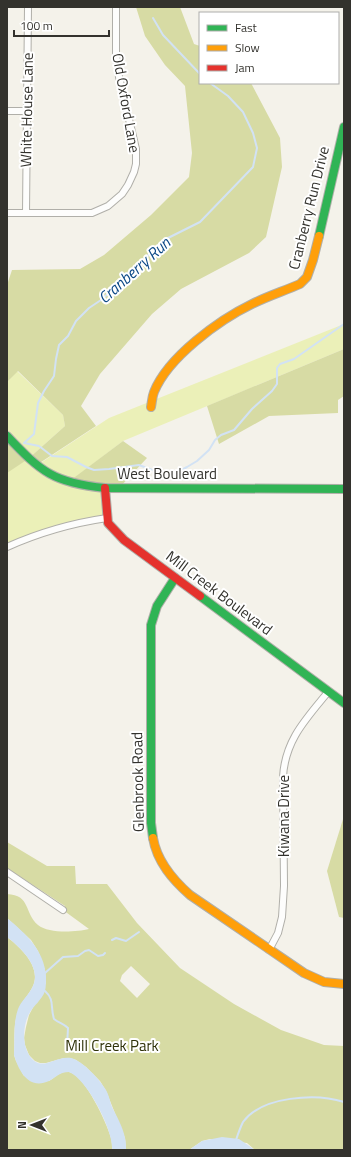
<svg xmlns="http://www.w3.org/2000/svg" width="351" height="1157" viewBox="0 0 351 1157" font-family="'Titillium Web',sans-serif">
  <rect width="100%" height="100%" fill="#f4f2ea"/>
  <polygon fill="#ebf0b8" points="344,324 344,349 123,441 68,483 105,488 107,518 91,520 7,547 7,382 17,371 63,415 65,426 28,459 36,466 109,418"/>
  <g fill="#d7dba4" fill-rule="evenodd">
    <polygon points="136,7 180,7 194,44 200,46 200,83 251,83 280,138 282,167 266,237 249,253 181,289 152,314 100,374 81,406 96,426 35,466 28,459 7,473 7,436 28,459 65,426 63,415 18,371 7,382 7,285 12,270 80,269 104,255 151,215 189,177 192,153 185,86 165,65 145,36"/>
    <polygon points="344,349 344,396 338,400 338,413 269,416 219,444 207,406"/>
    <polygon points="123,441 147,458 119,488 67,483"/>
    <polygon points="344,816 344,918 339,917 327,871"/>
    <path d="M7,842l40,24h28l1,18h31l30,39 43,45 54,36 47,26 43,15 20,1v104h-89l-8,-7 -37,-4 -8,2 -13,9h-63l-1,-12 -19,-47 -6,-10 -14,-14 -10,-7 -6,-2h-6l-18,5h-6l-5,-2 -6,-6 -4,-10 -1,-7 2,-11 3,-12 17,-32 -1,-13 -7,-19 -7,-11 -24,-22v-24c24,1 17,19 31,31 11,9 38,7 51,4l-26,-19 2,-4 -58,-38zM131,966l19,18 -13,14 -17,-17 2,-6z"/>
    <path d="M7,937c14,11 36,31 25,51 -6,11 -12,14 -15,27 -4,12 -2,27 -3,40l2,6 8,15 25,5c6,-4 13,-11 20,-9 15,2 38,51 42,66 1,4 1,8 1,12h-105z"/>
  </g>
  <g fill="#d2e2f4">
    <path d="M7,918c19,16 37,32 39,58 0,5 0,11 -1,15 -3,9 -12,15 -16,23 -6,11 -7,30 0,41 12,19 26,0 42,3 12,3 29,22 35,32 3,5 4,12 6,17 5,10 11,20 13,31 1,4 1,8 1,12h-14c2,-19 -25,-71 -43,-78 -9,0 -13,5 -20,9 -20,9 -30,-9 -35,-26 1,-15 -1,-32 4,-46 3,-8 10,-13 14,-21 11,-20 -11,-40 -25,-51z"/>
    <polygon points="222,1137 239,1139 255,1150 189,1150 202,1141"/>
  </g>
  <g fill="none" stroke-linecap="round" stroke-linejoin="round">
    <g stroke="#d2e2f4" stroke-width="2">
      <polyline points="153,18 163,35 200,74"/>
      <polyline points="24,443 34,434 38,403 44,391 54,376 56,359 59,345 68,336 76,321 89,308 101,300 131,273 162,241 200,222 253,167 257,148 253,133 243,112 228,96 210,83"/>
      <polyline points="24,443 39,446 52,456 67,457 86,467 94,470 109,469 139,465 163,474 169,474 176,473 187,467 197,461 209,450 215,440 221,435 234,430 252,409 272,391 277,384 277,368 280,364 294,359 344,324"/>
      <polyline points="112,940 116,938 126,941 139,932"/>
      <polyline points="45,973 63,957 78,956 85,951 89,950 98,956 103,955 105,953"/>
      <path d="M45,991c10,9 5,16 9,28 5,4 10,5 14,9l-1,19"/>
      <path d="M236,1140c2,-6 4,-12 7,-18 19,-26 73,-29 101,-20"/>
    </g>
    <defs>
      <g id="street">
        <polyline points="7,111 27,111"/>
        <polyline points="7,213 92,213 108,206 122,194 128,185 134,172 136,164 136,149 119,77 116,54 116,7"/>
        <polyline points="26,213 28,7"/>
        <path d="M7,547c31,-14 66,-24 100,-29"/>
        <polyline points="7,872 63,910"/>
        <path d="M269,950l9,-17 4,-16 2,-31 -1,-109c2,-37 23,-58 45,-85"/>
      </g>
      <g id="fast">
        <polyline points="319,236 344,127"/>
        <path d="M7,436c34,36 47,47 98,52l239,1"/>
        <polyline points="200,596 344,703"/>
        <polyline points="153,838 151,823 151,625 157,606 175,578"/>
      </g>
      <g id="slow">
        <path d="M151,407c1,-5 1,-10 3,-15 14,-35 65,-72 98,-88 16,-8 32,-13 48,-20l7,-7 6,-17 6,-24"/>
        <path d="M153,838c4,24 20,42 37,57l114,78 20,9 20,2"/>
      </g>
      <polyline id="jam" points="105,488 108,523 124,540 200,596"/>
    </defs>
    <use href="#street" stroke="#b0afa9" stroke-width="8"/>
    <use href="#fast" stroke="#b0afa9" stroke-width="10"/>
    <use href="#slow" stroke="#b0afa9" stroke-width="10"/>
    <use href="#jam" stroke="#b0afa9" stroke-width="10"/>
    <use href="#street" stroke="#fdfdfc" stroke-width="6"/>
    <use href="#fast" stroke="#30b455" stroke-width="8"/>
    <use href="#slow" stroke="#ff9f0a" stroke-width="8"/>
    <use href="#jam" stroke="#e5322d" stroke-width="8"/>
  </g>
  <g text-anchor="middle" stroke-width="4" stroke-linejoin="round" paint-order="stroke">
    <g font-size="15" fill="#33322d" stroke="#fff">
      <text transform="translate(126 103) rotate(80)" y="5">Old Oxford Lane</text>
      <text transform="translate(27 110) rotate(-89)" y="5">White House Lane</text>
      <text transform="translate(309 208) rotate(-76)" y="5">Cranberry Run Drive</text>
      <text x="167" y="479">West Boulevard</text>
      <text transform="translate(219 593) rotate(37)" y="5">Mill Creek Boulevard</text>
      <text transform="translate(138 782) rotate(-91)" y="5">Glenbrook Road</text>
      <text transform="translate(284 816) rotate(-90)" y="5">Kiwana Drive</text>
    </g>
    <g font-size="15" fill="#2f3209" stroke="#fff">
      <text x="112" y="1051">Mill Creek Park</text>
    </g>
    <g font-size="16" font-style="italic" fill="#0b4886" stroke="#fff">
      <text transform="translate(134 270) rotate(-42)" y="6">Cranberry Run</text>
    </g>
  </g>
  <rect width="351" height="1157" fill="none" stroke="#33322d" stroke-width="16"/>
  <rect x="199" y="12" width="140" height="72" fill="#ffffff" stroke="#adadab"/>
  <rect x="207" y="25" width="20" height="6" fill="#30b455" stroke="#adadab"/>
  <text x="235" y="32" font-size="12" fill="#33322d">Fast</text>
  <rect x="207" y="45" width="20" height="6" fill="#ff9f0a" stroke="#adadab"/>
  <text x="235" y="52" font-size="12" fill="#33322d">Slow</text>
  <rect x="207" y="65" width="20" height="6" fill="#e5322d" stroke="#adadab"/>
  <text x="235" y="72" font-size="12" fill="#33322d">Jam</text>
  <g transform="translate(32 1125) rotate(270)" stroke="#ffffff" stroke-width="3" paint-order="stroke">
  <path d="M0-3L7 15L0 10L-7 15Z" fill="#33322d"/>
  <text y="-6" font-size="11" font-weight="bold" text-anchor="middle" fill="#33322d">N</text>
  </g>
  <path d="M14 30v6h95v-6" fill="none" stroke="#33322d" stroke-width="2"/>
  <text x="20" y="30" font-size="12" fill="#33322d" stroke="#ffffff" stroke-width="3" paint-order="stroke">100 m</text>
</svg>
